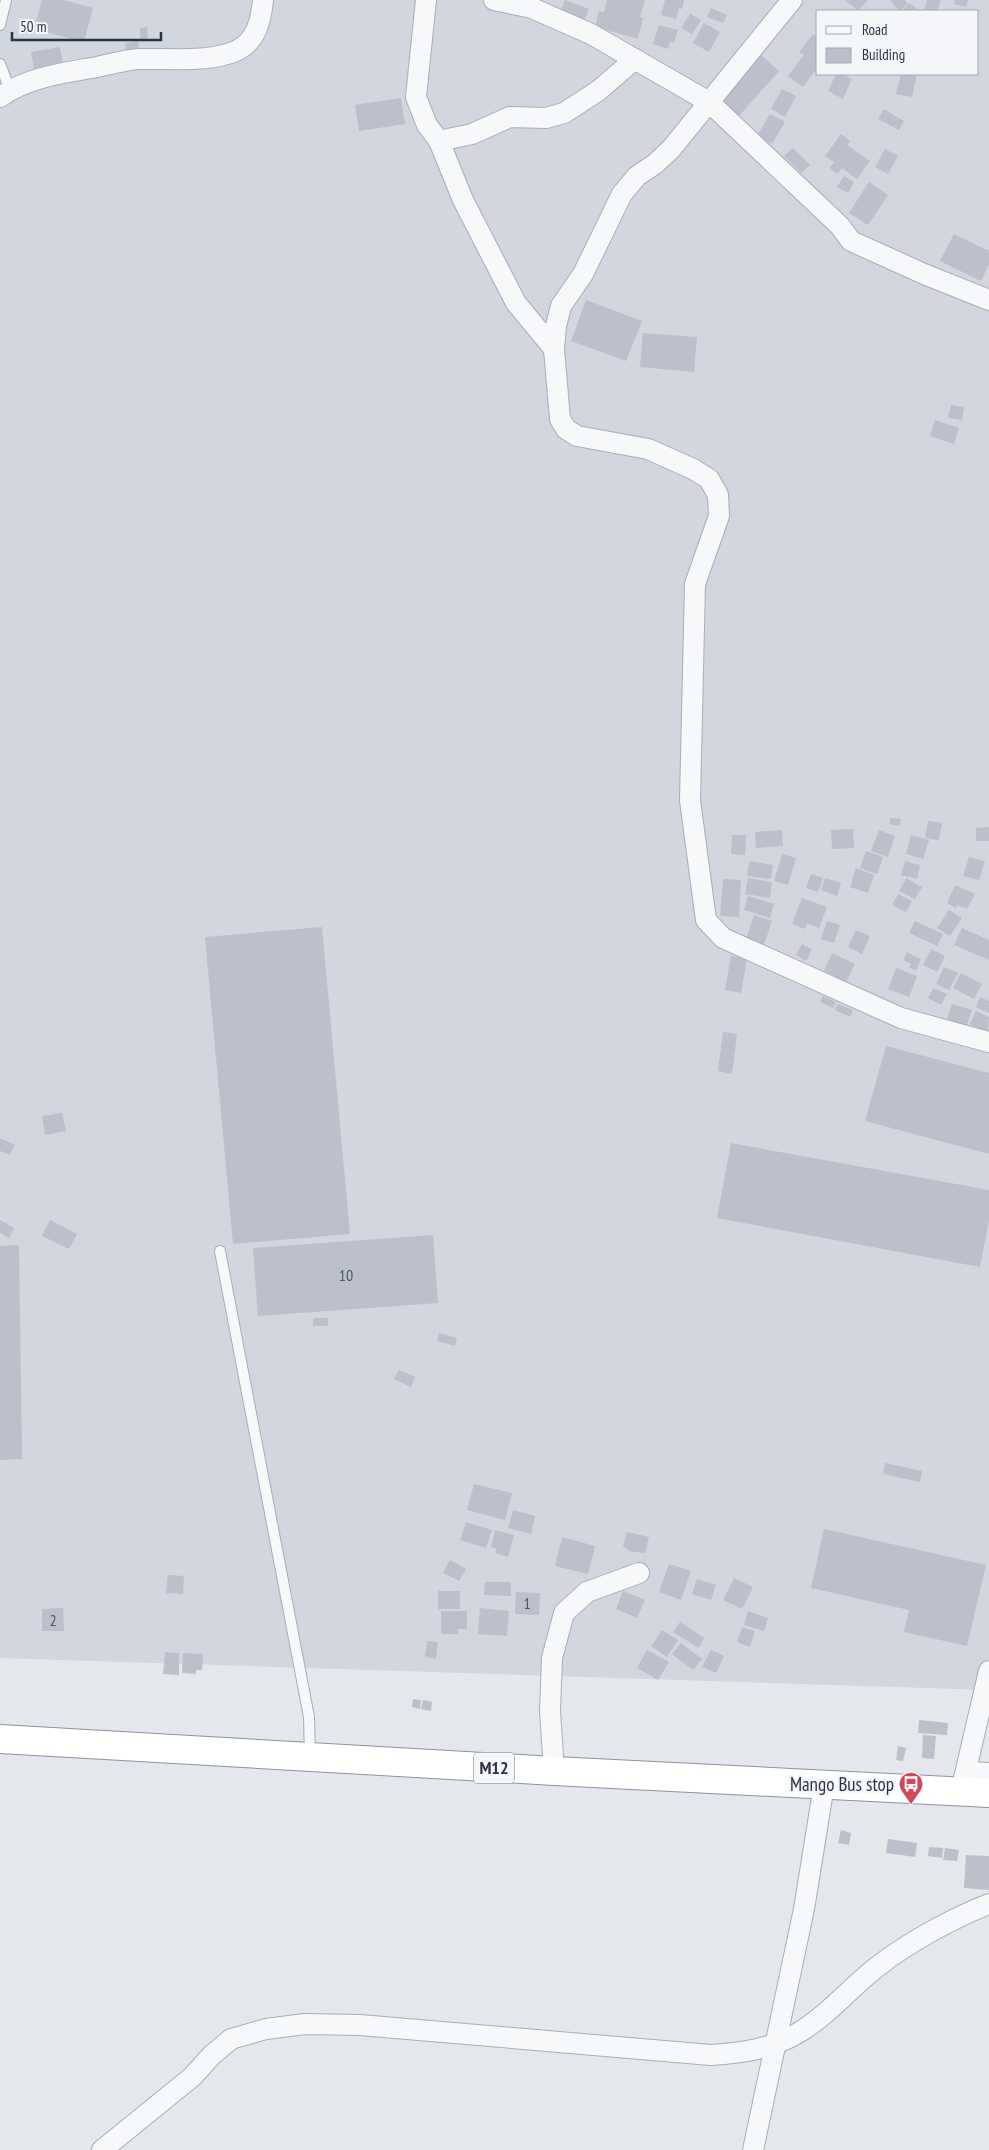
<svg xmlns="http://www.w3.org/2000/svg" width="989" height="2150" viewBox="0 0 989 2150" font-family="'PT Sans Narrow',sans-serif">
  <rect width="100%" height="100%" fill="#e4e7ec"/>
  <path fill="#d2d6de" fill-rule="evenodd" d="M0,0h989v1690l-989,-32zM818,11h160v63h-160z"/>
  <g fill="#bbc0ca">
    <polygon points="42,0 63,0 93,8 84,42 34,29"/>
    <polygon points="565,0 589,9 582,25 559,15"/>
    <polygon points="607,0 645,0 640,17 643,18 638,39 595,27 599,11 604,12"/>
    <polygon points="665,0 684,0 682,9 679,8 676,19 661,15"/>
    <polygon points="845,0 868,0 858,11"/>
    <polygon points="890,0 905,0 908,4 899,11"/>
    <polygon points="927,0 941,0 937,11 924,11"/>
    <polygon points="955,0 968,0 966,7 954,4"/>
    <polygon points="909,3 920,11 903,11"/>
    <polygon points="711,8 727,15 723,23 707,17"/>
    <polygon points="690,14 701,20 692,34 681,28"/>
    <polygon points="704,23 720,32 709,52 693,43"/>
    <polygon points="659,25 678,30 674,43 670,42 668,49 653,44"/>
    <polygon points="147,27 148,38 140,39 140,28"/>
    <polygon points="813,34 818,37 818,67 803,87 788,76 804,55 799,52"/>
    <polygon points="138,41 139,48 126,50 125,43"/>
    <polygon points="60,47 63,63 34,69 31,52"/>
    <polygon points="761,55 779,71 738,117 719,101"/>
    <polygon points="836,74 842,74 852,79 843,99 828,91"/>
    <polygon points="901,74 917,74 912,97 896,94"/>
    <polygon points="782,89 796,96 785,117 771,109"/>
    <polygon points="401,98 405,124 359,131 355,105"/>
    <polygon points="884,109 904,121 899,130 878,119"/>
    <polygon points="770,114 785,122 772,144 757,136"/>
    <polygon points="841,134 850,141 847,145 870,161 857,179 842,168 837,174 830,168 834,162 825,156"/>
    <polygon points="793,148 810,165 801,173 784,156"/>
    <polygon points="885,149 898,156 888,174 875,167"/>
    <polygon points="844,176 854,182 848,193 837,187"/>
    <polygon points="869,182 888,195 868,225 849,213"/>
    <polygon points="954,234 989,251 989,264 981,281 940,261"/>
    <polygon points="586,300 642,321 626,361 571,341"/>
    <polygon points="643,333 697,337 694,372 640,367"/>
    <polygon points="951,405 964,407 962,420 948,418"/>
    <polygon points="935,420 959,428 954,444 930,436"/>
    <polygon points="890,818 901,819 900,826 889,824"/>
    <polygon points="928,821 942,823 939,840 925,838"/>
    <polygon points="989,827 989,841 976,841 976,828"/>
    <polygon points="853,829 854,848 832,849 831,830"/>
    <polygon points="782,830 783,846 756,848 755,832"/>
    <polygon points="879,830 895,836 888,857 871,851"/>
    <polygon points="732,835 746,835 745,855 731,854"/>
    <polygon points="911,835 929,840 923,859 906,854"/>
    <polygon points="866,851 883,857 877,874 860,868"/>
    <polygon points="782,854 796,858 788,885 774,881"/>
    <polygon points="969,857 985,861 979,880 963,876"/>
    <polygon points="749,861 773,865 771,879 747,876"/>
    <polygon points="905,861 920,865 917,879 901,875"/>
    <polygon points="856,868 874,875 868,893 850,887"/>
    <polygon points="811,874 823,878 818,892 806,888"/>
    <polygon points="748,878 772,882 770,898 745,894"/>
    <polygon points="825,878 841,883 837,896 821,890"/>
    <polygon points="906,878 922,887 915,899 899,891"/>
    <polygon points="723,879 741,880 739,917 720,916"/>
    <polygon points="955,885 975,894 967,909 957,905 956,908 947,903"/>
    <polygon points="898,894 912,901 906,912 892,905"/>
    <polygon points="748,896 774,904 770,918 744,910"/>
    <polygon points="802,898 827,907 819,928 807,923 805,929 792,924"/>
    <polygon points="949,910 962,918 950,936 937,928"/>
    <polygon points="754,915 772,921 764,945 746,939"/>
    <polygon points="827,921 840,925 834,943 821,939"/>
    <polygon points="915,921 943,934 937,946 909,933"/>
    <polygon points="322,927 350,1234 233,1244 205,937"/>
    <polygon points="962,928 989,940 989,960 954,945"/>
    <polygon points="856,930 870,936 862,954 848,947"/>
    <polygon points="802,944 812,949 806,961 796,955"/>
    <polygon points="931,949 945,956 937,972 923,965"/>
    <polygon points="907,952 921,959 916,971 909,967 911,964 903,960"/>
    <polygon points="832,953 855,964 846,982 824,971"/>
    <polygon points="731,956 747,958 741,993 725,990"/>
    <polygon points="944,967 958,973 949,990 936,984"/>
    <polygon points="896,968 917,976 909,997 888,989"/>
    <polygon points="961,973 982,984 974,999 953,988"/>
    <polygon points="933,988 947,994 941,1005 928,998"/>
    <polygon points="823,996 836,1002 833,1008 820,1002"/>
    <polygon points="980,997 989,1001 989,1013 976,1007"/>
    <polygon points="838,1004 853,1010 850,1017 835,1010"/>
    <polygon points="952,1004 972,1010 967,1025 947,1019"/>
    <polygon points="976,1011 989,1017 988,1032 970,1024"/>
    <polygon points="723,1032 737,1034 732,1074 718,1071"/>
    <polygon points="886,1046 989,1073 989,1154 865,1121"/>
    <polygon points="62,1113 66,1131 45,1135 42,1116"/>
    <polygon points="0,1138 15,1145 10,1155 0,1151"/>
    <polygon points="731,1143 989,1190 989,1220 980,1267 717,1218"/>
    <polygon points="0,1220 14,1228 9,1238 0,1233"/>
    <polygon points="50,1220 77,1234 69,1249 42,1236"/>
    <polygon points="433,1235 438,1303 258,1316 253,1248"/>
    <polygon points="19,1245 22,1459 0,1460 0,1246"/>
    <rect x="313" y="1318" width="15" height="8"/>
    <polygon points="439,1333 457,1338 455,1346 437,1341"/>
    <polygon points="399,1370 415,1377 411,1387 394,1379"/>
    <polygon points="885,1463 922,1471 920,1482 883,1474"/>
    <polygon points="474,1484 512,1493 505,1520 467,1510"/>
    <polygon points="513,1510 535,1516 531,1534 508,1528"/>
    <polygon points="466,1522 492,1530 486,1548 460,1540"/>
    <polygon points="824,1529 986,1565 967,1646 904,1632 909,1610 811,1588"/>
    <polygon points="495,1530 514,1535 508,1557 495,1553 497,1549 491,1547"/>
    <polygon points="627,1532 649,1537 645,1553 628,1551 628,1549 623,1547"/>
    <polygon points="562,1537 595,1546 588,1574 555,1566"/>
    <polygon points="450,1560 466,1569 459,1581 443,1573"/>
    <polygon points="669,1564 691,1571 681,1600 659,1592"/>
    <polygon points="168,1575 184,1576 183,1594 166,1593"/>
    <polygon points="734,1578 753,1587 742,1609 723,1600"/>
    <polygon points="697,1579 716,1585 711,1600 692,1594"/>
    <polygon points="485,1582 511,1582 511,1596 484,1595"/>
    <rect x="438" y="1591" width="22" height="18"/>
    <polygon points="623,1591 645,1600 637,1618 616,1609"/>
    <polygon points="516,1592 540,1593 539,1615 515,1614"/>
    <polygon points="63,1608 64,1631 42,1631 42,1609"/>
    <polygon points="480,1608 509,1611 507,1636 478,1634"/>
    <polygon points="441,1611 467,1611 467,1629 458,1629 458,1634 441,1634"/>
    <polygon points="748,1611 768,1618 764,1631 744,1625"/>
    <polygon points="680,1622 704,1638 699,1648 673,1632"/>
    <polygon points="742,1627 755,1631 750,1647 737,1642"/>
    <polygon points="662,1630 678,1640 667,1657 651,1646"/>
    <polygon points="427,1641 438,1642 436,1659 425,1657"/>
    <polygon points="681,1643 702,1659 693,1670 672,1654"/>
    <polygon points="647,1650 669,1662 658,1680 637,1668"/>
    <polygon points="711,1650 724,1656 716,1673 702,1667"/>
    <polygon points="165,1652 179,1653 179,1675 163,1674"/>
    <polygon points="183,1653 203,1654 202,1670 196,1670 196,1674 182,1673"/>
    <polygon points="413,1699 421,1700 420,1709 412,1707"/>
    <polygon points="423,1700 432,1702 431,1711 421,1709"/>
    <polygon points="919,1720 948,1723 947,1735 918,1733"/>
    <polygon points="923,1735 936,1736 934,1759 922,1758"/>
    <polygon points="898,1746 906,1748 903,1761 896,1760"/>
    <polygon points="841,1830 851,1833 849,1845 838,1843"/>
    <polygon points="888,1839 917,1843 915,1857 886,1853"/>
    <polygon points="929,1847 943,1848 942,1858 928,1856"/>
    <polygon points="945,1848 959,1850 957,1861 943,1860"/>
    <polygon points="966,1855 989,1856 989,1890 964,1888"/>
  </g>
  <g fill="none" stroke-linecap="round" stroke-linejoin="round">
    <defs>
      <g id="lane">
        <polyline points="0,25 6,0"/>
        <polyline points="0,64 10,90"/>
        <polyline points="220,1251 309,1717 310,1757"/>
      </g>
      <g id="street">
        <polyline points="426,0 416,97 427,125 439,141 463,200 516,303 554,349"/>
        <polyline points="494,0 532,8 591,34 709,102 840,226 851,241 924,274 989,300"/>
        <polyline points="792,0 671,149 655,164 637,176 622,194 583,274 561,306 556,326 554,349 560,419 566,429 577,436 648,449 693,469 709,479 718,495 719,516 695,584 690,800 706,920 723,938 901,1018 989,1042"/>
        <path d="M0,97c28,-20 64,-24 97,-30 14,-3 28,-7 41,-8 30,-1 70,4 98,-8 21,-10 25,-31 27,-51"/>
        <polyline points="439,141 472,134 510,117 546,118 564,113 598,91 635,59"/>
        <polyline points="554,1771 550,1711 552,1658 564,1613 587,1592 639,1573"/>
        <polyline points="966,1772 989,1773"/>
        <polyline points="961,1791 989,1671"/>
        <path d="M102,2150l90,-73 20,-22 19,-16 35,-10 39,-5 55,1 351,30c31,-2 60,-6 87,-22 28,-16 53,-46 79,-66 30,-24 76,-49 112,-63"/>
        <polyline points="753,2150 804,1909 824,1785"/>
      </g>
      <polyline id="highway" points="0,1739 554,1771 989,1793"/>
    </defs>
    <use href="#lane" stroke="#a9aeb7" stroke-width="12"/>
    <use href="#street" stroke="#a9aeb7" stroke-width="22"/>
    <use href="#highway" stroke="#8b94a3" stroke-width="30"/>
    <use href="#lane" stroke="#f7f8fa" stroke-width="10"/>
    <use href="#street" stroke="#f7f8fa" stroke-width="20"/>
    <use href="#highway" stroke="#fff" stroke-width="28"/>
  </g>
  <defs>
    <symbol id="bus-pin" viewBox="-11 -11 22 30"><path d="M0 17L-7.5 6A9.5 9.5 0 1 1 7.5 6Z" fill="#d1495b" stroke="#f4f6f9"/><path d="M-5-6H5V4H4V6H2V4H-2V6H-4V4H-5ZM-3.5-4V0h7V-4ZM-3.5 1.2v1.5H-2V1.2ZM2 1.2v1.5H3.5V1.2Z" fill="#fff"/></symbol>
  </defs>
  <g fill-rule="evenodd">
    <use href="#bus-pin" x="897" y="1770" width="28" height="38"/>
  </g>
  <g text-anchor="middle" stroke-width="5" stroke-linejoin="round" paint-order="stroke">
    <g font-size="16" fill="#4f5766">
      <text x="346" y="1281">10</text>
      <text x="527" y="1609">1</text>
      <text x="53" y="1626">2</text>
    </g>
    <rect fill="#f4f6f9" stroke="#676e7b" stroke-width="1" x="474" y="1752.5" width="40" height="31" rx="4"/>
    <g font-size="18" font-weight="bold" fill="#2b3445">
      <text x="494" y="1774">M12</text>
    </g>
    <g font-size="19" fill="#2b3445" stroke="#f4f6f9" text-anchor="end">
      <text x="894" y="1791">Mango Bus stop</text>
    </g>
  </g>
  <rect x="816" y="10" width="162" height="65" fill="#f4f6f9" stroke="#a4a8b1"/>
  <rect x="826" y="26" width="25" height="8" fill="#f7f8fa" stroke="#a4a8b1"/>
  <text x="862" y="35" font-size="15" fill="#2b3445">Road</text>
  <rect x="826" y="48" width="25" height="15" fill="#bbc0ca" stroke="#a4a8b1"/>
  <text x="862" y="60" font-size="15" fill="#2b3445">Building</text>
  <path d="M12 32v8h149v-8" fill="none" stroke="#2b3445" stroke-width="2.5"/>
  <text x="20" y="32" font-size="15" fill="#2b3445" stroke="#f4f6f9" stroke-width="4" paint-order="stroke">50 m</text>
</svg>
